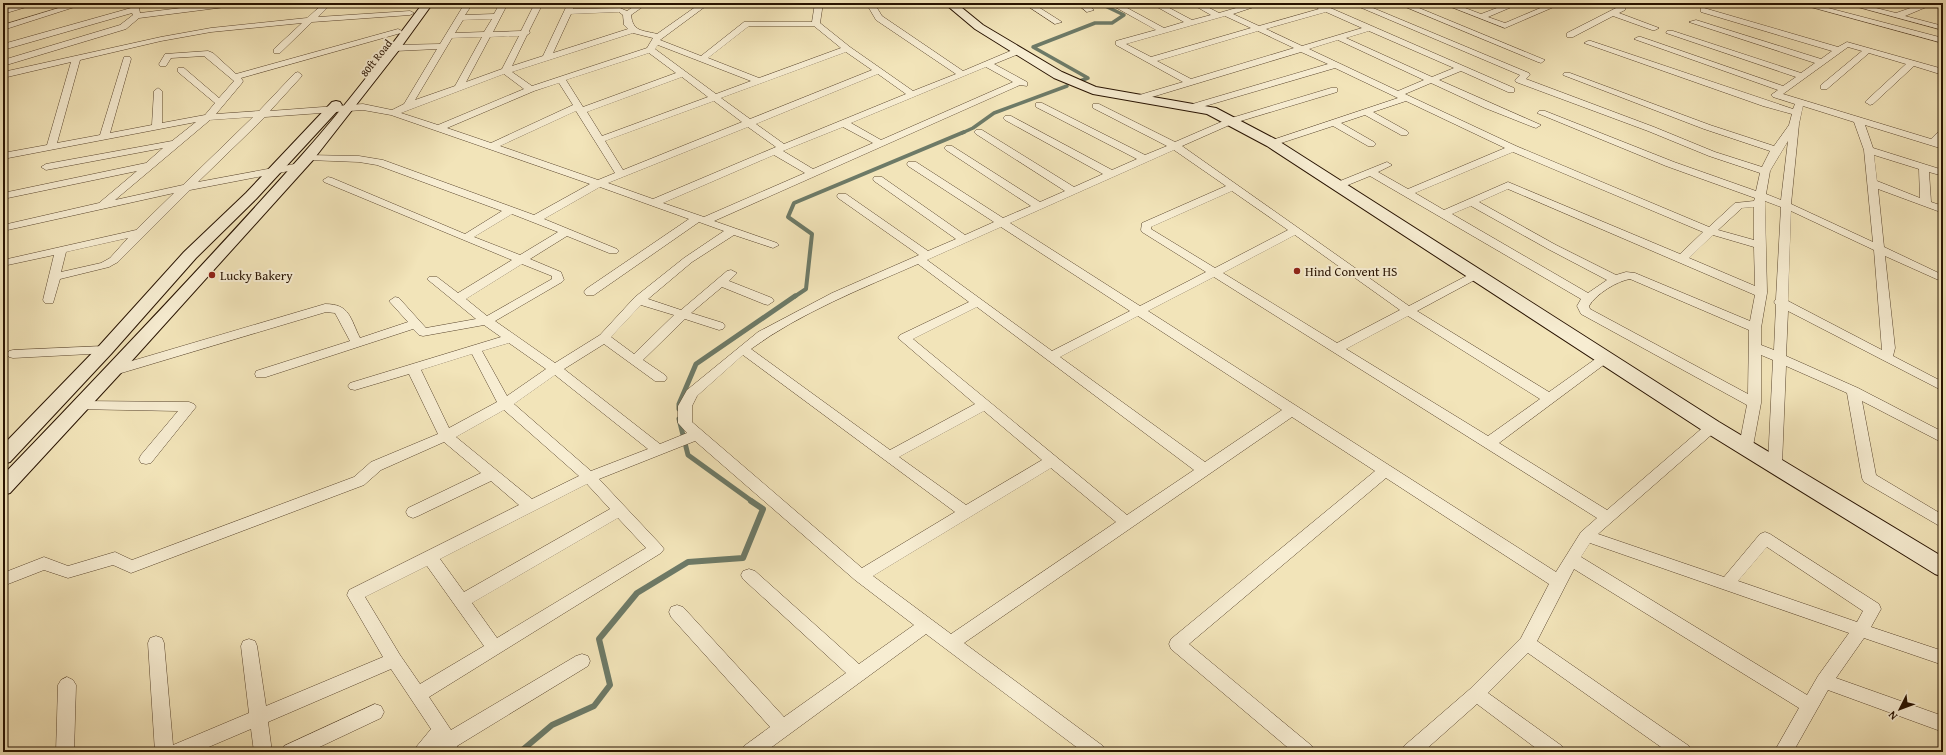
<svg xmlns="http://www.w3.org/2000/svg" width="1946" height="755" viewBox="0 0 1946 755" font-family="'Gentium Book Plus',serif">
  <rect width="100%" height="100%" fill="#f2e4b9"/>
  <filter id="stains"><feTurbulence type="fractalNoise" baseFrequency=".005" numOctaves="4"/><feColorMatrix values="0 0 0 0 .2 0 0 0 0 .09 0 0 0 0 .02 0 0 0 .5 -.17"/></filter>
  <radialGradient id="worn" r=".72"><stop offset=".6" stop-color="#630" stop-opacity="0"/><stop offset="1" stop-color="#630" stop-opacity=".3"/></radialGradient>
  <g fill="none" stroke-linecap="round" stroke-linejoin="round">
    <g stroke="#6d7a67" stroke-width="3.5">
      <polyline points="1080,81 1088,78 1033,47 1095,23 1112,23 1124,15 1099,3"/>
      <polyline points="962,133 973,128 994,113 1067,86"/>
    </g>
    <polyline stroke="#6d7a67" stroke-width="4" points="794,297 806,289 812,234 788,217 794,203 964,132"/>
    <g stroke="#6d7a67" stroke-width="5">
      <polyline points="679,409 679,404 696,364 795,296"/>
      <polyline points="679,419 688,455 753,502"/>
    </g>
    <polyline stroke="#6d7a67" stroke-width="6" points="520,752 552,725 594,706 610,685 599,639 637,593 688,562 743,558 763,509 751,501"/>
    <defs>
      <g id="street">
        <polygon points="28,3 33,5 3,14 3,10"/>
        <polygon points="75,3 87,3 3,30 3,25"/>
        <polygon points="130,3 138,3 140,13 222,3 245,3 241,5 139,18 126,29 3,66 3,60 120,25 133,15 132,13 3,50 3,44 131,8"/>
        <path d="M324,3h8l-14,14 92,-6 4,2 -4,2 -98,7 -32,31h-6v-4l28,-26 -91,9 -50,9 -81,19 -23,83 43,-8 24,-78h6l1,2 -21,74 42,-8 2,-34 4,-3 4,3v32l43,-8 10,-12 -37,-31v-4h6l35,30 15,-17 -30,-25 -33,2 -5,8h-6l-1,-2 6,-10 43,-3 5,2 23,21 162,-45 4,2 -1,2 -160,45 2,3 -1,2 -26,31 43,-3 36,-38 3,-1 4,3 -1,2 -31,34 93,-7 29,6 12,-6 33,-55 -42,2 -4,-3 4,-3 45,-1 25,-41h8l-8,12 29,-1 6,-11h8l-15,29 28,-1 14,-28h8l-14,28 1,2 -3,2 -15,31 31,-10 25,-53h8l-3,6 47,-1 7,3 12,-8h9l-17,12c2,17 11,15 26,19l44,-31h9l-50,37 41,16 43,-34h68l3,-19h8l-3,20 30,24 63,44 43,-17 -80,-54 -10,-17h8l8,13 81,55 52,-22h6v4l-27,11 33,18v4l-7,-1 -306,136 63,22 2,2 -6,3 -39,-13 -42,27 -44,37 33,11 46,-39 4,-1 6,3 -8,8 43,17 2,3 -6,4 -4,-1 -42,-17 -31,26 32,10 2,3 -2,3 -4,1 -34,-11 -42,41 22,15 2,3 -2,3h-10l-51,-37 -40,25 96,75 27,-11 -9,-10v-17l9,-16 71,-58 74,-39 87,-38 -81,-57 -1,-2 1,-2h8l82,57 28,-12 -82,-58 -1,-2 1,-2h8l83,58 29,-13 -86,-56 -1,-2 1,-2h8l87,56 28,-12 -85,-56 -2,-2 2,-2h6l88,56 25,-11 -89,-57 -2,-2 2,-2h6l92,57 29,-13 -98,-54 -2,-2 2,-2h6l101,54 25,-11 -101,-52v-4h6l103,52 22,-9 -74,-38v-4h6l76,38 53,-23 103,-31h6v4l-103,31 -52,23 227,160 65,-34h8l2,2 -2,2 -65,35 132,81 52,-37h8l2,3 -2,3 -110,82 108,67 100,-86 5,-2 5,2 2,3 -2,3 -119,104 126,43 36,-43 5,-2 5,2 109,70 2,5 -10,18 72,24v14l-79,-27 -28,40 107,38v16l-115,-42 -35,62h-19l25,-44 -225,-139 -37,72 152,105 3,6h-24l-140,-99 -40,40 74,53 3,6h-24l-64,-48 -54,48h-22l3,-6 66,-57 51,-51 28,-54 -163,-106 -197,166 123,102 3,6h-22l-122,-103 -2,-5 2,-5 204,-168 -83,-54 -328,226 139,103 3,6h-23l-157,-118 -161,118h-24l3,-6 26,-19 -99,-110 -2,-5 2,-5 6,-2 6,2 101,110 62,-44 -103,-94 -2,-4 2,-4 6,-2 6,2 104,93 55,-39 -59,-45 -160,-139 -96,38 62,66 3,4 -3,4 -232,144 22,33 125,-74 6,-2 6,2 2,5 -2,5 -131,80 2,6h-18l-2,-5 -4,5h-21l3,-6 14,-17 -40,-60 -123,53 4,30h-18l-3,-23 -54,23h-42l-7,-109 2,-5 6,-2 6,2 2,5 9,102 76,-32 -8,-67 2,-5 6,-2 6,2 2,5 9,60 117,-49 -36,-62 2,-5 170,-85 -28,-24 -73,35 -5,2 -5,-2 -2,-4 2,-4 73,-35 -37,-31 -63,28 -17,15 -233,88 -18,-8 -45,13 -24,-8 -41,16v-13l41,-16 24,9 47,-14 17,8 222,-83 17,-15 67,-28 -29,-60 -54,16 -5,-1 -2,-3 2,-3 151,-46 -17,-12 -61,11 -4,-1 -6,-6 -147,48h-10l-1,-3 1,-3 94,-30 -15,-28 -9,-1 -208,62h-10l-1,-3 1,-3 217,-64c25,0 25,14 35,34l48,-16 -19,-21 6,-4 4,1 27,30 50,-9 -49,-40 2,-2h8l21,16 54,-33 -188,-78 -1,-2 5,-3 4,1 133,56 37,-23 -125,-46 -18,-3 -51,-2 -5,-3 2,-2 54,1 24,4 151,55 56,-31 -199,-69 -28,-5 -98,7 -67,65 102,-19 4,1 1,2 -1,2 -114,22 -72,72 -9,5 -49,12 -7,24h-8l-2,-3 11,-45 -51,11v-6l133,-30 38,-37 -171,38v-6l96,-22 38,-32 -134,28v-6l143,-30 17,-15 -117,22 -5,-3 5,-3 126,-23 24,-19 -193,37v-6l44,-8 24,-83 -68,16v-6l158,-35 50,-9 96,-10zM619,12l4,3 1,10 4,4 -75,24 18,-39zM492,19l-8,13 -29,1 8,-13zM749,26h65l27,22 -82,30 -51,-20zM633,33l20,5 -6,10 -115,38 -20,-14zM519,36l-17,33 -36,13 24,-45zM482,37l-27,49 -40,14 37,-62zM658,45l93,36 -35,13 -61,-45zM846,52l26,18 -122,49 -29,-21zM649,53l27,20 -93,34 -17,-27zM986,67l27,15 -132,58 -30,-17zM504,74l20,15 -86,36 -37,-12zM878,74l28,20 -122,50 -28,-20zM682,77l26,20 -106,39 -15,-24zM559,83l14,22 -82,38 -44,-15 87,-37zM714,101l28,21 -119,48 -18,-29zM576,111l39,62 -17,7 -98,-34zM253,117l-70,68 -68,15 95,-80zM748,127l28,20 -123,52 -45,-16zM843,127l30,16 -60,26 -30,-18zM1174,150l52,36 -84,37 -1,7 1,2 64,40 -66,34 -130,-83zM774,155l31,18 -101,44 -41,-14zM600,187l89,32 -103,70 -2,3 2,3h8l105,-73 25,9 -40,27 -49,39 -35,38 -45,28 -60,-42 67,-39 2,-2 -3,-8 -31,-13 37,-23 42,17h8l2,-2 -2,-2 -73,-30zM1232,191l56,39 -73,38 -64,-39v-2zM512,214l46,18 -38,23 -46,-18zM1001,227l129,84 -78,40 -125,-91zM1295,235l105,75 -63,33 -114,-70zM128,238l-18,20 -9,5 -40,9 5,-20zM522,264l30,12v3l-65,37 -21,-17zM918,264l51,38 -69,33 -2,3 77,66 -85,46 -139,-101c49,-36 112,-61 167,-85zM1214,277l383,241 -16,14 -25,40 -408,-261zM641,305l33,10 -40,39 -23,-17zM977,307l217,163 -67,45 -214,-176zM1138,316l144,94 -77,52 -145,-105zM1408,316l132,83 -52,37 -142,-87zM509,343l37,26 -39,27 -25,-45zM472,354l25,48 -48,26 -28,-58zM743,355l212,157 -93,56 -170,-146v-16l5,-10zM555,375l93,74 -57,22 -77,-67zM504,410l75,66 -47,23 -76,-62zM984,411l58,49 -76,45 -67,-48zM1051,468l65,54 -165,112 -78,-58zM587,484l23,25 -146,83 -24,-33zM618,518l28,30 -149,90 -25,-35zM1590,543l259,90 -31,43 -11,19 -226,-138zM1767,547l96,64 -6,11 -119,-41zM427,566l57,80 -64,38 -20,-29 -35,-58z"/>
        <polygon points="1023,3 1032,3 1062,22 1055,24"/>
        <polygon points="1076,3 1085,3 1094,10 1087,12"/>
        <path d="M1108,3h10l46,25 20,-6 -34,-19h10l32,17 19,-5 -21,-12h10l19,10 34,-10h13l-33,11 26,12 60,-17 -10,-6h10l195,85v4h-6l-47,-21 -22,9 102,45 -5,3 -3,-1 -48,-19 -54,-25 -26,11 111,52 193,81 26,-24 19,-2 1,-3 -89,-32 -129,-53 2,-2h6l129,51 82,29 4,-18 -51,-17 -61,-25 -132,-49 -1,-2 5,-5 -170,-72h11l168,70 1,2 -4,4 128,48 61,25 47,15 8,-16 -66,-22 -141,-54 1,-2h6l140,52 64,21 15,-21 3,-11 -29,-8 -179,-63 4,-2h3l202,68 2,-5 -22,-7 -2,-2 7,-5 -144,-51 4,-2h3l142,49 13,-9 -130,-44 1,-2h6l128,42 14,-10 -126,-41 7,-2 125,39 11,-8 -131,-39v-4h3l134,39 9,-5 96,27v6l-29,-9 -41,38 -3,1 -5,-3 2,-2 39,-36 -37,-11 -42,36h-6v-4l41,-34 -14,-4 -65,47 148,45 9,-9 3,-1v9l-4,4 4,1v6l-78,-24 8,23 70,22v6l-14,-4 2,30 12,4v7l-65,-24 6,58 59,28v7l-58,-26 10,92 -2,8 50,26v9l-155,-80 -2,45 72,32 85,44v11l-81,-42 14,74 67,40v13l-79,-46 -2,-4 -15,-85 -61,-27 -4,98 -2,4 -5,1 -5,-1 -2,-4 5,-104 -12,-5v48l-8,43 -2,3 -5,2 -5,-2 -2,-3 8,-41 -166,-91 -4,-8 4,-7 -211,-123 -27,11h-8l-1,-2 1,-2 52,-21 5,3 -14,7 30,17 97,-41 -99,-47 -33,11 34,19 2,2 -2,2h-6l-36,-20 -24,8 33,19 2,2 -2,2h-6l-35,-20 -58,19h-6l-2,-2 2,-2 129,-43 -63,-30 -140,41 -3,1 -5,-3 2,-2 139,-41 -27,-12 -159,48h-6v-4l47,-14 -67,-37v-4l40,-11zM1326,12l36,16 -60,18 -36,-17zM1225,16l26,12 -100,29 -25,-13zM1258,31l36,17 -103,31 -34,-18zM1369,31l85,37 -22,9 -86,-39zM1338,40l86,40 -26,11 -89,-42zM1803,106l51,16 10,28 9,92 -82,-38 8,-80zM1788,141l-7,59 -15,-6 4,-23zM1513,152l190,80 -23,22 -172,-72 -64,28 -29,-17zM1874,155l45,14 1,29 -43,-17zM1508,189l247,106 -5,26 -115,-48 -9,-1 -10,3 -60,-30 -77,-43zM1765,201l16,6 -5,92 -2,3 2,3 -2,45 -13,-5v-17l6,-35zM1471,206l77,43 59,31 -19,13 -136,-79zM1754,207v33l-36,-10 24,-22zM1791,211l83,39 8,100 -94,-49zM1713,235l41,12 1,39 -66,-28zM1630,279l119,51 -1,64 -158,-85 -1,-3c7,-12 28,-25 41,-27z"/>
        <polygon points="1396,3 1407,3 1545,60 1541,63 1538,62"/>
        <polygon points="1441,3 1452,3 1481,14 1510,3 1521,3 1488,17 1505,23 1552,3 1563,3 1505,28"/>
        <polygon points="1607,3 1617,3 1625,6 1625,10 1619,13 1659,28 1655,30 1652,30 1613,16 1573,37 1567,37 1567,33 1616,8"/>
        <polygon points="1796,3 1809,3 1943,38 1943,43"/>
        <polygon points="1843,3 1856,3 1896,13 1925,3 1936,3 1905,16 1943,26 1943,30"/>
        <polygon points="105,346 109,347 111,350 109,353 13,358 9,357 7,354 9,351 13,350"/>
        <polygon points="79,401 189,402 194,404 196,407 151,463 146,464 141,463 139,459 141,455 178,411 74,409 72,406 74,403"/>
        <polygon points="67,677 73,680 76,685 74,752 56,752 58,685 61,680"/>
        <polygon points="375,704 381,706 384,712 381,718 309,752 281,752 284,746"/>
      </g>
      <g id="secondary">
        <path d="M423,3h10l-34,47 -86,110 -194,215 -109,118 -7,2v-20c101,-105 202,-211 299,-320 43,-48 82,-100 121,-152z"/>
        <polygon points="944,3 956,3 983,25 1062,72 1096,87 1216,108 1277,140 1719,422 1943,557 1943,577 1935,574 1705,432 1267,146 1207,114 1093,94 1054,78 975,29"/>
        <polygon points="336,101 340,102 342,105 340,108 256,199 196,258 111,354 10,462 3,464 3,445 99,346 184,252 246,193 332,102"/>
      </g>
    </defs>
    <use href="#street" stroke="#5a462e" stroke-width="1"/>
    <use href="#secondary" stroke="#271200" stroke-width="2"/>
    <use href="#street" fill="#f7edd2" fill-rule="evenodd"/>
    <use href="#secondary" fill="#f7edd2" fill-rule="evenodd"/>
  </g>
  <g fill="#8f2418" stroke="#f7edd2" stroke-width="1.5">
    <circle cx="1297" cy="271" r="4"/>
    <circle cx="212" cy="275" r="4"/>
  </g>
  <g text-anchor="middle" stroke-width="4" stroke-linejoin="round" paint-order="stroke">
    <g font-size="11" fill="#271200" stroke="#f7edd2">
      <text transform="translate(376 58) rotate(-52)" y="4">80ft Road</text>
    </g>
    <g font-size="13" fill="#271200" stroke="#f7edd2" text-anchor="start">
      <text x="1305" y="276">Hind Convent HS</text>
      <text x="220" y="280">Lucky Bakery</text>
    </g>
  </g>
  <rect width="1946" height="755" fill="none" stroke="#f2e4b9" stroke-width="16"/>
  <rect x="4" y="4" width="1938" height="747" fill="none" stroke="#271200" stroke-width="2"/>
  <rect x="8" y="8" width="1930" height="739" fill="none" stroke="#271200"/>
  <g transform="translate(1900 709) rotate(228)" stroke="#f7edd2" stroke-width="3" paint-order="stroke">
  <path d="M0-3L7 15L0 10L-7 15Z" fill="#271200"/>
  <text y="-6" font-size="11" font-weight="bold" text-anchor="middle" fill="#271200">N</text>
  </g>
  <rect width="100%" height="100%" filter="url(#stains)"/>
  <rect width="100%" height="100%" fill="url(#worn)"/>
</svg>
